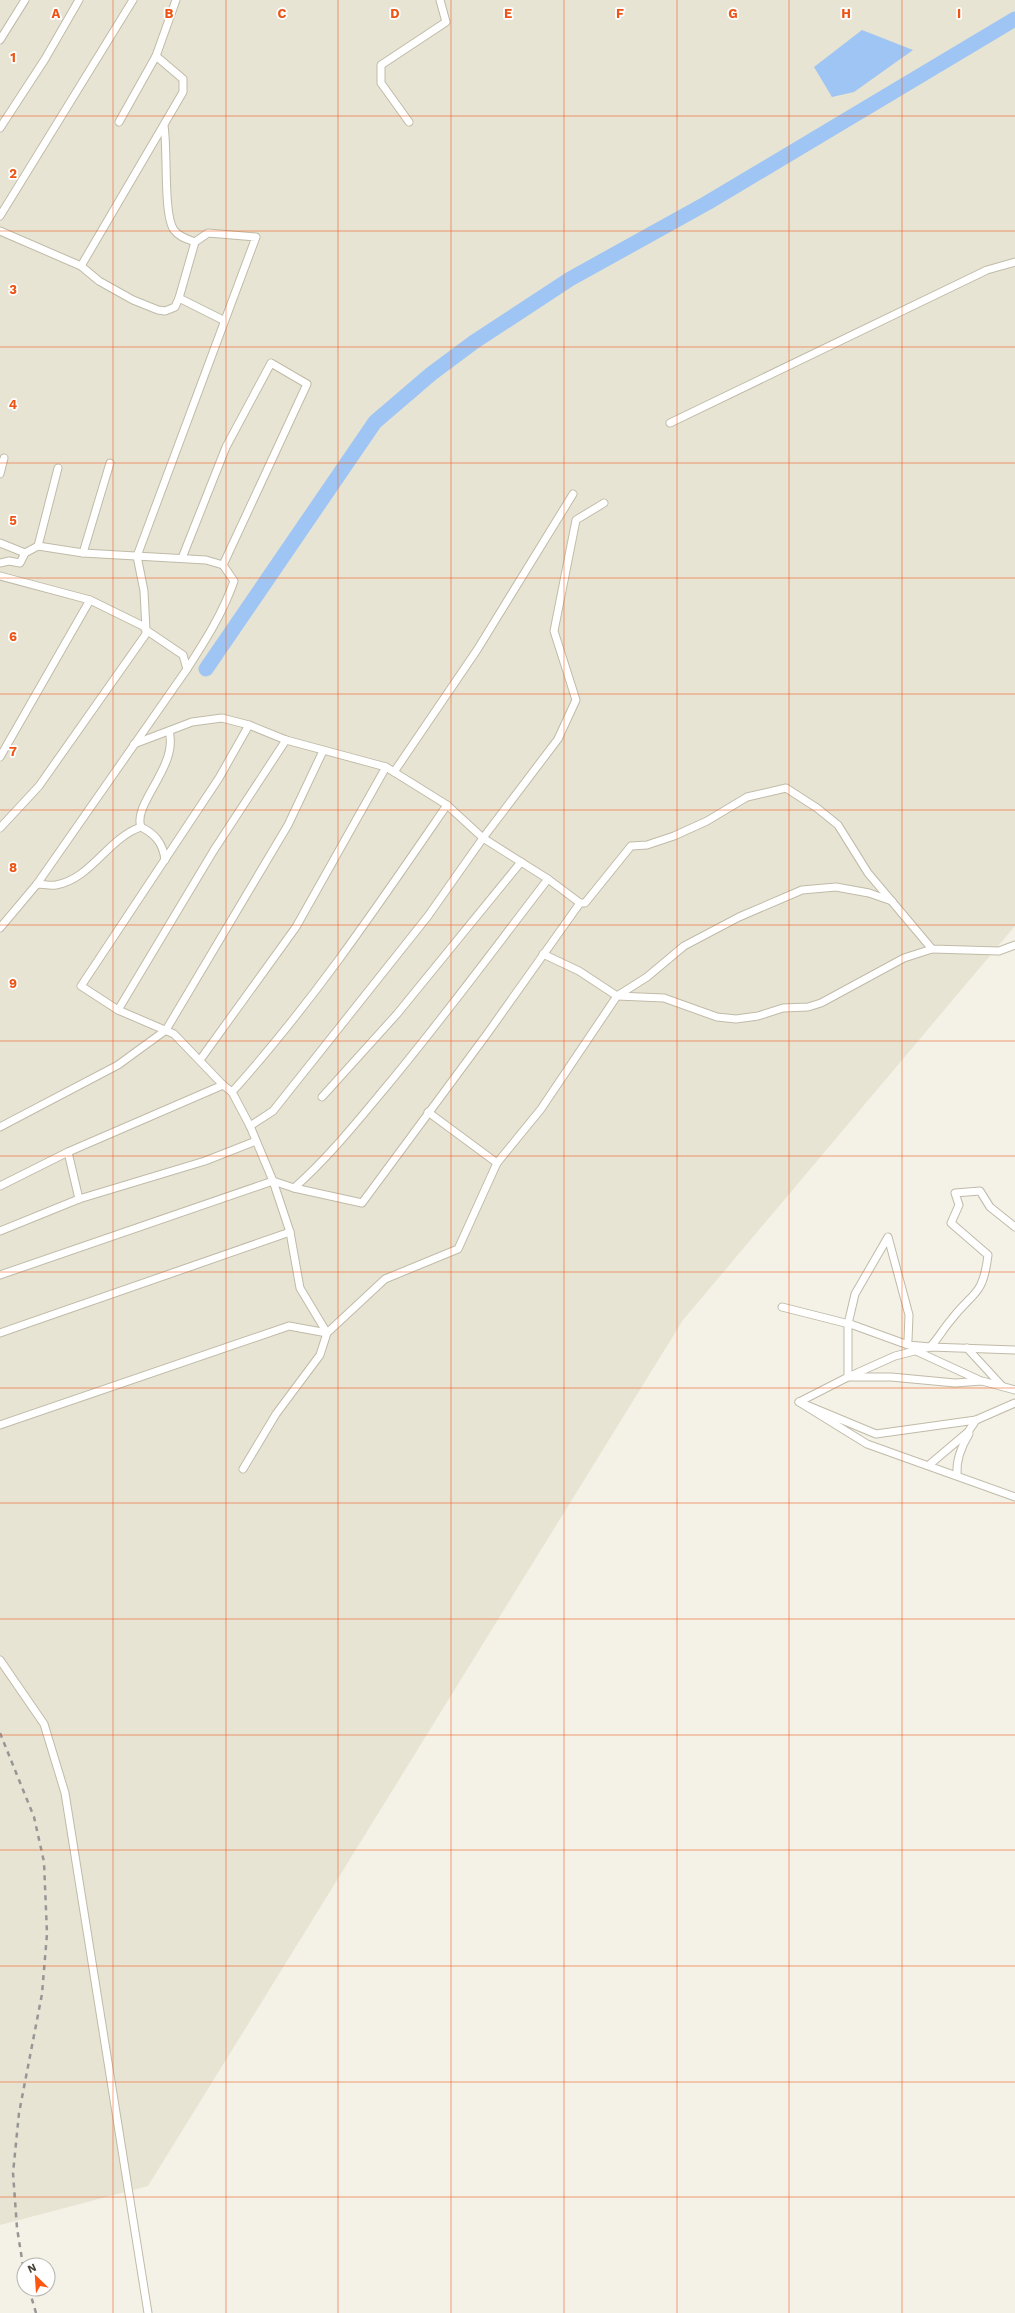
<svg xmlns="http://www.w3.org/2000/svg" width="1015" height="2313" viewBox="0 0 1015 2313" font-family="'Work Sans',sans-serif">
  <rect width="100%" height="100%" fill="#f4f1e6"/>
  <polygon fill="#e8e4d3" points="0,0 1015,0 1015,926 683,1320 148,2186 0,2225"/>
  <polygon fill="#9ec5f4" points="862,30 913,50 854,92 832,97 814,67"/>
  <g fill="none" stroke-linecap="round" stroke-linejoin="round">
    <polyline stroke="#9ec5f4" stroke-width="15" points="206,669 375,422 431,374 474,342 570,279 707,203 1015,19"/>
    <defs>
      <g id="street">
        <polyline points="0,40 25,0"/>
        <polyline points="119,122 156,56 176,0"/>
        <polyline points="409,122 381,83 381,65 446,22 440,0"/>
        <path d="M164,126c4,23 -1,89 10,104 5,7 13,9 21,12"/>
        <polyline points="0,128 45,59 79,0"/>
        <polyline points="0,216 133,0"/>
        <polyline points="0,231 81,266 99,281 133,300 158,310 165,311 175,307 179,298"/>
        <polyline points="81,266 183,92 183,79 156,56"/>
        <polyline points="670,423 987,270 1015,262"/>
        <polyline points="0,474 4,458"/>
        <polyline points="0,543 25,553 38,546 58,468"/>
        <polyline points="38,546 83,553 110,463"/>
        <polyline points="83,553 206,560 223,565 307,384 271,363 226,447 182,558"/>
        <polyline points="0,563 9,561 20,563 25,553"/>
        <polyline points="0,576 90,600 143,626 146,630 146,634 39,786 0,828"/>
        <path d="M187,669c18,-28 36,-56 47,-88l-11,-16"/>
        <polyline points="134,744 192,722 222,718 249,725 286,740 386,767 447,805 483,838 548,879 580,903"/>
        <polyline points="0,757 90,600"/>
        <polyline points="394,772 477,650 573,494"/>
        <path d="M141,827c-9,-23 38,-61 28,-96"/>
        <path d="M37,884c6,0 13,2 19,1 35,-6 52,-47 85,-58 14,7 22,16 24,33"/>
        <polyline points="0,928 37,884 187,669 183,655 146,630 144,591 137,556 256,237 208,233 195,242 179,298 223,320"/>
        <polyline points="543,954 579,971 617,996 664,998 717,1017 736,1019 758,1016 783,1008 808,1007 821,1003 904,958 932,949"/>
        <polyline points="118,1010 214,850 286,740"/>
        <polyline points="200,1060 296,927 386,767"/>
        <path d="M232,1092c81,-90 147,-188 215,-287"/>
        <polyline points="322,1097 397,1014 521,862"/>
        <polyline points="428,1112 497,1163"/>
        <polyline points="250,1126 273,1111 428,916 483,838 558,739 576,700 554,631 576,520 604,503"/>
        <polyline points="0,1127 118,1065 166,1030 288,825 323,751"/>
        <polyline points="68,1152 79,1199"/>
        <polyline points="0,1186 68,1152 223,1085"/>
        <polyline points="294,1188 362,1203 487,1034 580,903 585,903 631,846 647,845 674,836 707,821 747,797 786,788 817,808 838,825 868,873 932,949 999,951 1015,945"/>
        <polyline points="0,1231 79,1199 205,1161 256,1141"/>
        <path d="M0,1275l273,-94 21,7c34,-30 62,-65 92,-101 56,-67 108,-138 162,-208"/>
        <path d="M782,1307l71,18 55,20 22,2c8,-8 13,-18 21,-27 22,-29 32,-23 37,-65l-37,-32 8,-18 -4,-12 25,-2 10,16 25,20"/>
        <polyline points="0,1333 290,1232"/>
        <polyline points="967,1348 1002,1386"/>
        <polyline points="914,1350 979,1380"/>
        <polyline points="848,1377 895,1356 930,1347 1015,1350"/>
        <polyline points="850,1377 891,1377 955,1383 982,1381 1015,1390"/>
        <polyline points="799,1402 848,1377 848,1324 855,1294 888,1237 909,1315 908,1340"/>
        <polyline points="1015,1403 976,1420 876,1434 799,1402 867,1444 1015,1497"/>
        <polyline points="0,1425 289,1326 327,1333 385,1279 458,1249 497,1163 541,1109 617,996 647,977 684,946 739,917 802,890 836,887 869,893 892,901"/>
        <polyline points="929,1465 968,1432 976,1420"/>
        <polyline points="243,1469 276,1414 320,1355 327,1333 300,1288 290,1232 273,1181 250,1126 232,1092 223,1085 174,1034 118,1010 81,986 219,778 249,725"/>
        <path d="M957,1475c-1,-14 4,-28 12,-41"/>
        <polyline points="0,1660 44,1724 65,1793 148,2313"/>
      </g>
    </defs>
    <use href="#street" stroke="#c0bba8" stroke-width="9"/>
    <use href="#street" stroke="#fff" stroke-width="7"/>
    <g stroke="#969696" stroke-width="2.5" stroke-dasharray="5 5" stroke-linecap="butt">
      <polyline points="0,1733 34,1817 44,1862 47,1934 42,1994 19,2113 13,2173 17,2228 24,2272"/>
      <polyline points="29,2289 36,2313"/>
    </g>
  </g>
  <path fill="none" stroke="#ed5415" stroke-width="1" stroke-opacity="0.55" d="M113,0v2313M226,0v2313M338,0v2313M451,0v2313M564,0v2313M677,0v2313M789,0v2313M902,0v2313M0,116h1015M0,231h1015M0,347h1015M0,463h1015M0,578h1015M0,694h1015M0,810h1015M0,925h1015M0,1041h1015M0,1156h1015M0,1272h1015M0,1388h1015M0,1503h1015M0,1619h1015M0,1735h1015M0,1850h1015M0,1966h1015M0,2082h1015M0,2197h1015"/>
  <g font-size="13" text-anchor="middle" font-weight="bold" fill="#ed5415" stroke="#fff" stroke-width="3.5" stroke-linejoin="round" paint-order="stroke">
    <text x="56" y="18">A</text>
    <text x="169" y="18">B</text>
    <text x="282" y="18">C</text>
    <text x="395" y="18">D</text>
    <text x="508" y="18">E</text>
    <text x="620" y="18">F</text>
    <text x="733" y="18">G</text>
    <text x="846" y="18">H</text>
    <text x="959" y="18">I</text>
    <text x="13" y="62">1</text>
    <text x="13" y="178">2</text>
    <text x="13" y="294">3</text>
    <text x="13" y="409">4</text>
    <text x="13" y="525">5</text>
    <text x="13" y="641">6</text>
    <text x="13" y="756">7</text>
    <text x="13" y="872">8</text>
    <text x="13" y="988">9</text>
  </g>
  <g transform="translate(36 2277) rotate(335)"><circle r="19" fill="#ffffff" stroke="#b5b3ae"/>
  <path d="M0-3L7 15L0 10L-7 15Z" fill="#ff5611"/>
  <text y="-6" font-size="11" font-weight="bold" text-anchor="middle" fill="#474235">N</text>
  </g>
</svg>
